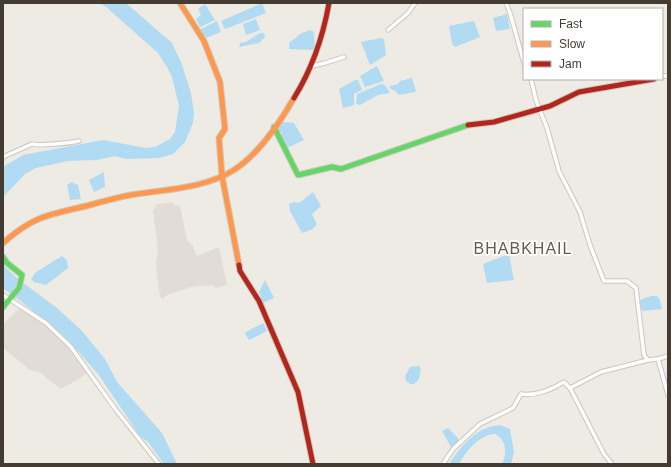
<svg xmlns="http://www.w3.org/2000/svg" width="671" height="467" viewBox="0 0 671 467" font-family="Helvetica,sans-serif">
  <rect width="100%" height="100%" fill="#eeebe5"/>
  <g fill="#e1dcd6">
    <polygon points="173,202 174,205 180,206 187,240 193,246 197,256 219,247 227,285 216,288 211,285 191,287 167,295 162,299 160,297 156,266 158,249 153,211 157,204"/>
    <polygon points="20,308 51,328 71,349 84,368 86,373 82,377 61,389 39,372 30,370 3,348 3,324"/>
  </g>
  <g fill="#b0dbf2">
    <polygon points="97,3 126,3 172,43 181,62 191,93 194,113 193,123 185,142 173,154 159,158 125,159 115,156 97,160 68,161 36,168 25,174 3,197 3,167 23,155 103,140 146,148 155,147 170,139 175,132 179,106 172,77 167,67 158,53 105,6"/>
    <polygon points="262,3 266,13 225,29 221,21"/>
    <polygon points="205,4 215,20 200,27 196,19 201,15 198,9"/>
    <polygon points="507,14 510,29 496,31 493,18"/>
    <polygon points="256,19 260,30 246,35 243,24"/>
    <polygon points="217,21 221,32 203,39 199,30"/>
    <polygon points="474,21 480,37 455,47 452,44 449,26"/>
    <polygon points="310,30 314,32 315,50 289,49 289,43 300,34"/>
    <polygon points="260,33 264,33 265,37 259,43 239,47 240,43 246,42"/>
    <polygon points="381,38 384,39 386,55 370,65 361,42"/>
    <polygon points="377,66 384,81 365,87 360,76"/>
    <polygon points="412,78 416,92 399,95 395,91 389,88 390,86 398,84 400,81"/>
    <polygon points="355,80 358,80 362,90 354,94 354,105 343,108 339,89"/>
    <polygon points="381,84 385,85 390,93 378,95 360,105 356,104 357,94"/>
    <polygon points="283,122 294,123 304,140 287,148 281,139 282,132 279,132 278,128"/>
    <polygon points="104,172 105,187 94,192 89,180"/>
    <polygon points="71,182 78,185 81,199 70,200 67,185"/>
    <polygon points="313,192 321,206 312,214 317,224 313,229 302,233 290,211 289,204 294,202 299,203"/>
    <polygon points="509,254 514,280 487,283 483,264"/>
    <polygon points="62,256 67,260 68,268 46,285 34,282 31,279 36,272"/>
    <polygon points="3,265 18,279 57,308 82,331 105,359 117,382 162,433 177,464 164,464 148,442 140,436 98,374 68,340 48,322 3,288"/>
    <polygon points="265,280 274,298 263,303 259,292"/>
    <polygon points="651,296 657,296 660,300 662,309 642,311 640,300"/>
    <polygon points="263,323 267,331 249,340 245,334 246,332"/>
    <polygon points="419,366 421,369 419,379 414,384 410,384 406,381 405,376 410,367"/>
    <path d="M500,425l10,4 4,23 -3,12h-9c5,-11 5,-24 -7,-30 -16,1 -29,17 -36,30h-10c13,-19 27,-37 51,-39z"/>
    <polygon points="448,428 458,438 458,442 454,447 451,447 442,431"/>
  </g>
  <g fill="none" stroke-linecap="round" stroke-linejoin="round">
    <defs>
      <g id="street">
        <polyline points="506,3 510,13 524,63"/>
        <polyline points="388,30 408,13 415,3"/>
        <polyline points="312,66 325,63 344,57"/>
        <polyline points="662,76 668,76"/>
        <polyline points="531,79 536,100 547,128 559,171 580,212 590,245 604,281 627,281 636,288 644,355 648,360 658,359 668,395"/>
        <path d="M3,157l29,-13c6,2 39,-1 47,-3"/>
        <polyline points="3,295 46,323 71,347 116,410 159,464"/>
        <polyline points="658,359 668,356"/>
        <path d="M443,464l10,-15 27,-25 33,-16 8,-14c16,2 29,-4 43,-12l6,6"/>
        <polyline points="612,464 604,454 570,388 601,372 648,360"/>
      </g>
      <g id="fast">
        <polyline points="274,127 298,175 332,167 341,169 468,125"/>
        <polyline points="3,257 7,263 22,275 19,288 3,307"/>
      </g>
      <g id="slow">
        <polyline points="180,3 204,41 220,82 225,129 219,138 222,176 239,265"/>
        <path d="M3,243c33,-29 47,-28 87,-38 16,-4 31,-9 47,-11 33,-5 68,-6 97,-24 25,-16 45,-46 60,-72"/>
      </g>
      <g id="jam">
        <path d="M294,98c18,-29 29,-61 35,-95"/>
        <polyline points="468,125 494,122 550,106 579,92 654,79"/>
        <polyline points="239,265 240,271 259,301 298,392 313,464"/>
      </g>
    </defs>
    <use href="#street" stroke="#cac7c1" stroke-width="5.5"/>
    <use href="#fast" stroke="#cfcabd" stroke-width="7"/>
    <use href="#slow" stroke="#cfcabd" stroke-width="7"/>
    <use href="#jam" stroke="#cfcabd" stroke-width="7"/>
    <use href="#street" stroke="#fcfcfb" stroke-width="3.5"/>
    <use href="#fast" stroke="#63d668" stroke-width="5"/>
    <use href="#slow" stroke="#ff974d" stroke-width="5"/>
    <use href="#jam" stroke="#b3261e" stroke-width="5"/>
  </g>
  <g text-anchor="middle" stroke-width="3.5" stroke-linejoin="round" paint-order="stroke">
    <g font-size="16" letter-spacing="1" fill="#685948" stroke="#fff">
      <text x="523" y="254">BHABKHAIL</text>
    </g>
  </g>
  <rect width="671" height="467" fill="none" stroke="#443c32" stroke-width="8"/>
  <rect x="523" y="8" width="140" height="72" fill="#ffffff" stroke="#b4b1ad"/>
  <rect x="531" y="21" width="20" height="6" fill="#63d668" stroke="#b4b1ad"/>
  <text x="559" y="28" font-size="12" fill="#443c32">Fast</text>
  <rect x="531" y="41" width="20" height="6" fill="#ff974d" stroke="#b4b1ad"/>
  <text x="559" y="48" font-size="12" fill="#443c32">Slow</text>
  <rect x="531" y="61" width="20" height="6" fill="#b3261e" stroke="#b4b1ad"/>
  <text x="559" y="68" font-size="12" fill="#443c32">Jam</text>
</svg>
